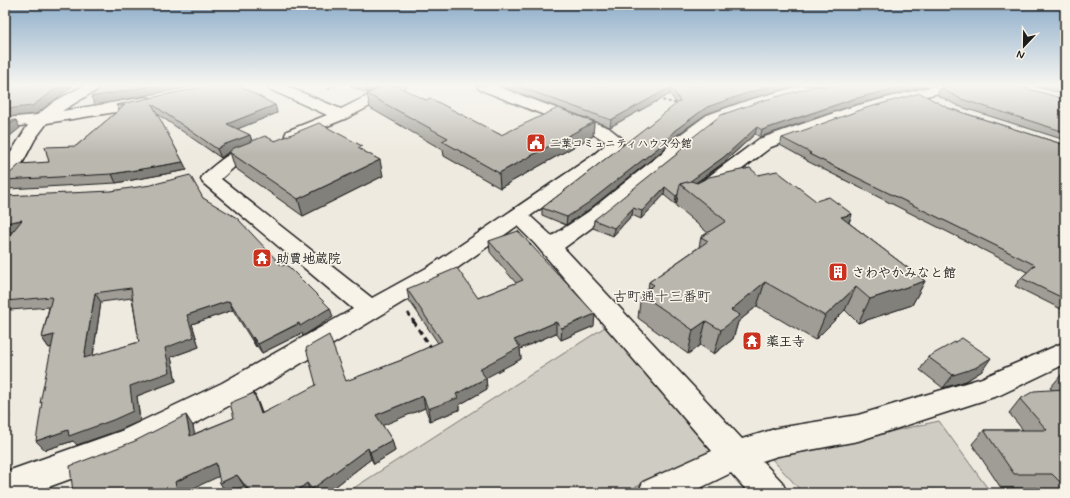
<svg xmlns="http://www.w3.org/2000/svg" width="1070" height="498" viewBox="0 0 1070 498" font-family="Mynerve,'Klee One',sans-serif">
  <rect width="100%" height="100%" fill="#eeeae0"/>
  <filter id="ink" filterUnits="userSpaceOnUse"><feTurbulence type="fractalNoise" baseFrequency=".025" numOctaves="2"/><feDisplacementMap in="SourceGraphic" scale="8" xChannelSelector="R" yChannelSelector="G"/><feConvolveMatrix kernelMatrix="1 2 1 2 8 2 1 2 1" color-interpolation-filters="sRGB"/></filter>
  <g filter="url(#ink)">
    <g fill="#cfccc3" stroke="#767470">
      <polygon points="605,327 721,450 622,493 346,493"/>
      <polygon points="939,421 991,493 803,493 771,458"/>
    </g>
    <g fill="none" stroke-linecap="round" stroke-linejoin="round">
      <defs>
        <g id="minor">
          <polygon points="83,86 100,86 98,89 62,111 147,97 152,99 155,102 152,105 147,107 47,123 35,139 14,179 12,183 5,185 5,162 28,125 5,128 5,118 37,115 55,101"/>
          <polygon points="267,86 286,86 341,109 387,86 405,86 403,89 347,118 293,140 287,139 285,135 287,131 327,115 269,89"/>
          <path d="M477,86h19l113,42 15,12 -6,12 -14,12 -74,52 22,20 36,-24 75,-60 11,-13 33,-24 42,-15 51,-14h22l-2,3 -61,17 -40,15 -33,26 -11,13 -73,60 -38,28 178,191 36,-11 80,-13 124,-37 83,-36v22l-65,31 -142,46 -80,15 -16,5 20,21 5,11h-38l-18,-20 -41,20h-52l5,-11 69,-31 -177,-207 -18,-18 -71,50 -204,123 -99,52 -59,23 -52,19h-27v-21l116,-41 101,-48 131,-74 -150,-126 -2,-4 2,-4c15,-13 41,-36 62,-31l3,4 -3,4 -26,11 -18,16 151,119 58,-32 162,-110 12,-10 2,-4 -9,-6 -118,-47z"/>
          <polygon points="933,86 959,86 957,89 917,98 863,113 771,147 707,196 700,198 693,196 690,192 693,188 759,139 851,107"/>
        </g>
      </defs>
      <use href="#minor" stroke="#1c1c1c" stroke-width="3"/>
      <g stroke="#1c1c1c" stroke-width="2" stroke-dasharray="3 2.5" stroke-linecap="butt">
        <polyline points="328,89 335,86"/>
        <polyline points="657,99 679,104"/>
      </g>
      <polyline stroke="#1c1c1c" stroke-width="2.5" stroke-dasharray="4 3" stroke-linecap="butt" points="408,313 414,322"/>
      <polyline stroke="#1c1c1c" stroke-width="3.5" stroke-dasharray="5.5 4" stroke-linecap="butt" points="413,321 432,349"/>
      <use href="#minor" fill="#f7f3e8" fill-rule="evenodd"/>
    </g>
    <g fill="#a09d96" stroke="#1c1c1c" fill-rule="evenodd">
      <polygon points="350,86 383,86 367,93"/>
      <polygon points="501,86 796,86 749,99 706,114 673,138 662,151 587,211 566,225 542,215 542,208 677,104 670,94 610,127"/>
      <polygon points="816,86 928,86 851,106 760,137 755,134 722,164 697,183 758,175 816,201 852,214 849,223 925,281 912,305 858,323 845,310 815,340 757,306 738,322 733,339 714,354 700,345 688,354 638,318 641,294 648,289 649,282 699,247 701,237 708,233 676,206 677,202 675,204 664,195 641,219 632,215 613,236 593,228 594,220"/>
      <polygon points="1033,86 1065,86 1065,94"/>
      <polygon points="940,88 1065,99 1065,140 958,106 937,95"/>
      <polygon points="367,94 426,100 501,135 594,122 593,136 500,188 444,156 443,150 370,108"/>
      <polygon points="116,105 275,105 277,113 237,129 250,135 252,141 275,141 362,150 383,176 303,216 235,168 230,152 226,154 221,158 156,113 187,170 116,183 8,189 5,185 5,178 49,162 76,146 119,110"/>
      <polygon points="948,108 1065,145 1065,315 1061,313 1063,310 1015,286 1021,278 1027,272 807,161 807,160 780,145 782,138"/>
      <path d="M5,196l198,2 79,68 51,51 -30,19 -1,-3 -40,20 -5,-7 -1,1 -23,-37 -41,14 7,23 -28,10 5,24 -39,15 3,25 -20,9 -43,15 -4,-4 -28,9 7,-103 -3,1 -7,-10 7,-31 -39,3 -3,-4 -2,1v-66l7,-9zM132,298l7,44 -46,14 8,-54z"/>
      <polygon points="489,241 594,326 561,340 556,333 520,349 521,359 486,377 487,389 459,405 459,410 430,421 425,408 382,425 392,440 395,451 374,464 371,459 327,493 249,493 244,486 218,476 183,493 73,493 193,426 194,434 234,418 254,393 259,405 262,413 402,360 402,359 438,343 409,300 407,289 478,298 516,283 490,252"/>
      <polygon points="928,357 982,371 966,381 943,388 920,370"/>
      <polygon points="1065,372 1065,493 1043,493 1038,488 1001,488 972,444 984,430 1023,430 1009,413 1020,399 1053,390 1050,388 1062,374"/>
    </g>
    <g fill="#82807a" stroke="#1c1c1c">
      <polygon points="60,86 73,86 36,114 5,117 5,109"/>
      <polygon points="152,86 196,86 95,105 91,97"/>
      <polygon points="366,86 383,86 367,93"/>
      <polygon points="773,86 796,86 749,99 706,114 673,138 662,151 587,211 566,225 567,217 674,131 707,107 750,92"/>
      <polygon points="905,86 928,86 851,106 760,137 762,130 853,99"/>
      <polygon points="671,87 670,94 610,127 611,120"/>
      <polygon points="275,105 277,113 230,132 227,124"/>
      <polygon points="16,120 20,128 5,140 5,128"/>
      <polygon points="594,122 593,136 500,188 499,173"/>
      <polygon points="757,127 755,134 722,164 687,189 686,184"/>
      <polygon points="250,135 252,143 226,154 221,158 217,149 223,145"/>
      <polygon points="380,160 383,176 303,216 298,199"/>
      <polygon points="183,162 187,170 116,183 112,174"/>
      <polygon points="665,187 664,195 641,219 642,211"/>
      <polygon points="678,194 677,202 675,204 676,196"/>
      <polygon points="633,208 632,215 613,236 614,228"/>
      <polygon points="852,214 843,237 841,217"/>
      <polygon points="22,220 28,229 5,233 5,223"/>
      <polygon points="925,281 912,305 858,323 870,299"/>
      <polygon points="765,282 757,306 738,322 733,339 714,354 721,330 731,310"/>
      <polygon points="856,287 845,310 815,340 825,316"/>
      <polygon points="95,293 101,302 91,368 84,358"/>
      <polygon points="229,301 233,310 192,324 199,347 171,357 176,381 137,396 140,421 120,430 77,445 73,441 45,450 36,441 68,430 130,386 165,348 187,315"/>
      <polygon points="330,308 333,317 303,336 302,333 262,353 258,344"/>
      <polygon points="595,314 594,326 561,340 562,328"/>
      <polygon points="706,321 700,345 688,354 693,330"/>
      <polygon points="556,322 556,333 520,349 521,359 480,381 479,369 514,340"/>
      <polygon points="54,335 61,345 49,348 42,338"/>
      <polygon points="253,337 257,346 256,347 252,338"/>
      <polygon points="991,358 982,371 966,381 943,388 953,375"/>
      <polygon points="486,378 487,389 459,405 459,410 430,421 428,409"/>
      <polygon points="254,393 259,405 266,425 261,414"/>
      <polygon points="423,396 425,408 379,427 376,415"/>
      <polygon points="5,410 10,415 5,437"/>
      <polygon points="186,415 193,426 197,447 190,436"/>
      <polygon points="392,440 395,451 374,464 370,452"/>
      <polygon points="368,448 371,459 327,493 313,493 312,489"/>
      <polygon points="216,463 222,475 183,493 178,493 175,482"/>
      <polygon points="237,475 244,486 229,493 226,493 220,483"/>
      <polygon points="307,483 311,493 294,493"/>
    </g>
    <g fill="#bab7af" stroke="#1c1c1c" fill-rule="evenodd">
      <polygon points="5,86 60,86 32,106 5,109"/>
      <polygon points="103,86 152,86 91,97"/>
      <polygon points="208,86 240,86 275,105 227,124 250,135 223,145 217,149 152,104 183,162 112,174 5,180 5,178 20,164 49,162 45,147 76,146 125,105 116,105"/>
      <polygon points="384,86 397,86 426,100 430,98 501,135 558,108 594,122 499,173 442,141 448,138 367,94"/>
      <polygon points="517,86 773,86 750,92 707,107 674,131 663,144 588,203 567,217 542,208 680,101 671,87 611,120"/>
      <polygon points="816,86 905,86 853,99 762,130 757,127 724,157 689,182 680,184 678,194 676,196 665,187 642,211 633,208 614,228 594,220 677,154 688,141 721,115 761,101"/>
      <polygon points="952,86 1017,86 1065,99 1065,132 961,99 940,88"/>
      <polygon points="920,93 948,108 1065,145 1065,299 1021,278 1035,265 809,154 811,153 782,138 866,108"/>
      <polygon points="16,120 5,128 5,121"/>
      <polygon points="319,123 362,146 358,148 380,160 298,199 229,152 234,148 265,136 275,141"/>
      <polygon points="750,168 758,175 777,171 816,201 829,197 852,214 841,217 925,281 870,299 856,287 825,316 765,282 731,310 740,315 721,330 706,321 693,330 641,294 654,285 649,282 708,241 701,237 726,221 680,184 691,181 697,183 709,177"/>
      <path d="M190,175l13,23 34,20 45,48 4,-2 44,44 -30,18 -1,-3 -41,21 -5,-7 -1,1 -23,-37 -42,14 7,22 -29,11 5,24 -40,14 3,25 -20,9 -44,16 -1,-6 -32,11 6,-39 -2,1 14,-68 -12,3 10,-41 -47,4v-2l3,-3h-3v-55l17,-21 -17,3v-27l106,-5 40,-6zM131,288l8,54 -55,16 11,-65z"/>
      <polygon points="518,231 595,314 562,328 556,322 514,340 520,347 479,369 486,378 456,394 458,398 428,409 423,396 376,415 392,440 370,452 368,448 312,489 307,483 294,493 251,493 237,475 220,483 216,463 175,482 178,493 73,493 70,466 135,441 186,415 190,436 234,418 230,403 254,393 261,414 316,385 306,348 329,335 346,381 402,360 402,359 442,341 407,289 457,268 478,298 523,280 489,241"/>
      <polygon points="962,338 991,358 975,368 953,375 928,357"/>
      <polygon points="1065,389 1065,487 1052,474 1014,474 984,430 1047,430 1020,399 1034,391"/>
    </g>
  </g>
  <linearGradient id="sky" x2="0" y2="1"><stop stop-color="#8dadca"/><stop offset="0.55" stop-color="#f7f6f1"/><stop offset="1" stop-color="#f7f6f1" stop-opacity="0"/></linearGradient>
  <rect width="1070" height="155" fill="url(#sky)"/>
  <defs>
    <symbol id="civic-square" viewBox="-11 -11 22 22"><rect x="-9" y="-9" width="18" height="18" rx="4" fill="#c8321e" stroke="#f7f3e8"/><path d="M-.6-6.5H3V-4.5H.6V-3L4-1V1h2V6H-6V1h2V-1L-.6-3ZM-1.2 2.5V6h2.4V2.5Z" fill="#fff"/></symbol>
    <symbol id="temple-square" viewBox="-11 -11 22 22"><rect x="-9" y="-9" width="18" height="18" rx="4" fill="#c8321e" stroke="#f7f3e8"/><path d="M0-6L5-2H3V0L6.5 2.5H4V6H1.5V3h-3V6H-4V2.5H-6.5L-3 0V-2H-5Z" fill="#fff"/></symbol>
    <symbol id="building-square" viewBox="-11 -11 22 22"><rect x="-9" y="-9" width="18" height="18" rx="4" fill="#c8321e" stroke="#f7f3e8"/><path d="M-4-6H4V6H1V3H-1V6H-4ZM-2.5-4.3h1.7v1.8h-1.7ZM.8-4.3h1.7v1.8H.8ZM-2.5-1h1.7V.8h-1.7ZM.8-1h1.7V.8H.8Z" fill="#fff"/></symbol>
  </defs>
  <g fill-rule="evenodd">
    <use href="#civic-square" x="525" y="132" width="22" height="22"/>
    <use href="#temple-square" x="251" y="247" width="22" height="22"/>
    <use href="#building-square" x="827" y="261" width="22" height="22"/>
    <use href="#temple-square" x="741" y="330" width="22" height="22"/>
  </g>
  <g text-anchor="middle" stroke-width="3.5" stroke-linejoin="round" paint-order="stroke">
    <g font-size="11" font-weight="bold" fill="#1c1c1c" stroke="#f7f3e8" text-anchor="start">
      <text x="550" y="147">二葉コミュニティハウス分館</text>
    </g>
    <g font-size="13" font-weight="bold" fill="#1c1c1c" stroke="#f7f3e8" text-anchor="start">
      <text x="276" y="263">助賈地蔵院</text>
      <text x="852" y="277">さわやかみなと館</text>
      <text x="766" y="346">薬王寺</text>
    </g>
    <g font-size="14" fill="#1c1c1c" stroke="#f7f3e8">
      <text x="662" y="301">古町通十三番町</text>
    </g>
  </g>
  <rect width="1070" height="498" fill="none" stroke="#f7f3e8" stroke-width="20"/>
  <rect x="10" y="10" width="1050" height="478" fill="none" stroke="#1c1c1c" stroke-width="1.5" filter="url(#ink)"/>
  <g transform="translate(1024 46) rotate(202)" stroke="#f7f3e8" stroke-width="3" paint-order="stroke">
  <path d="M0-3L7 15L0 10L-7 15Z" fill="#1c1c1c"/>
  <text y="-6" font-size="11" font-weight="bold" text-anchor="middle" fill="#1c1c1c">N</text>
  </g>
</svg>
